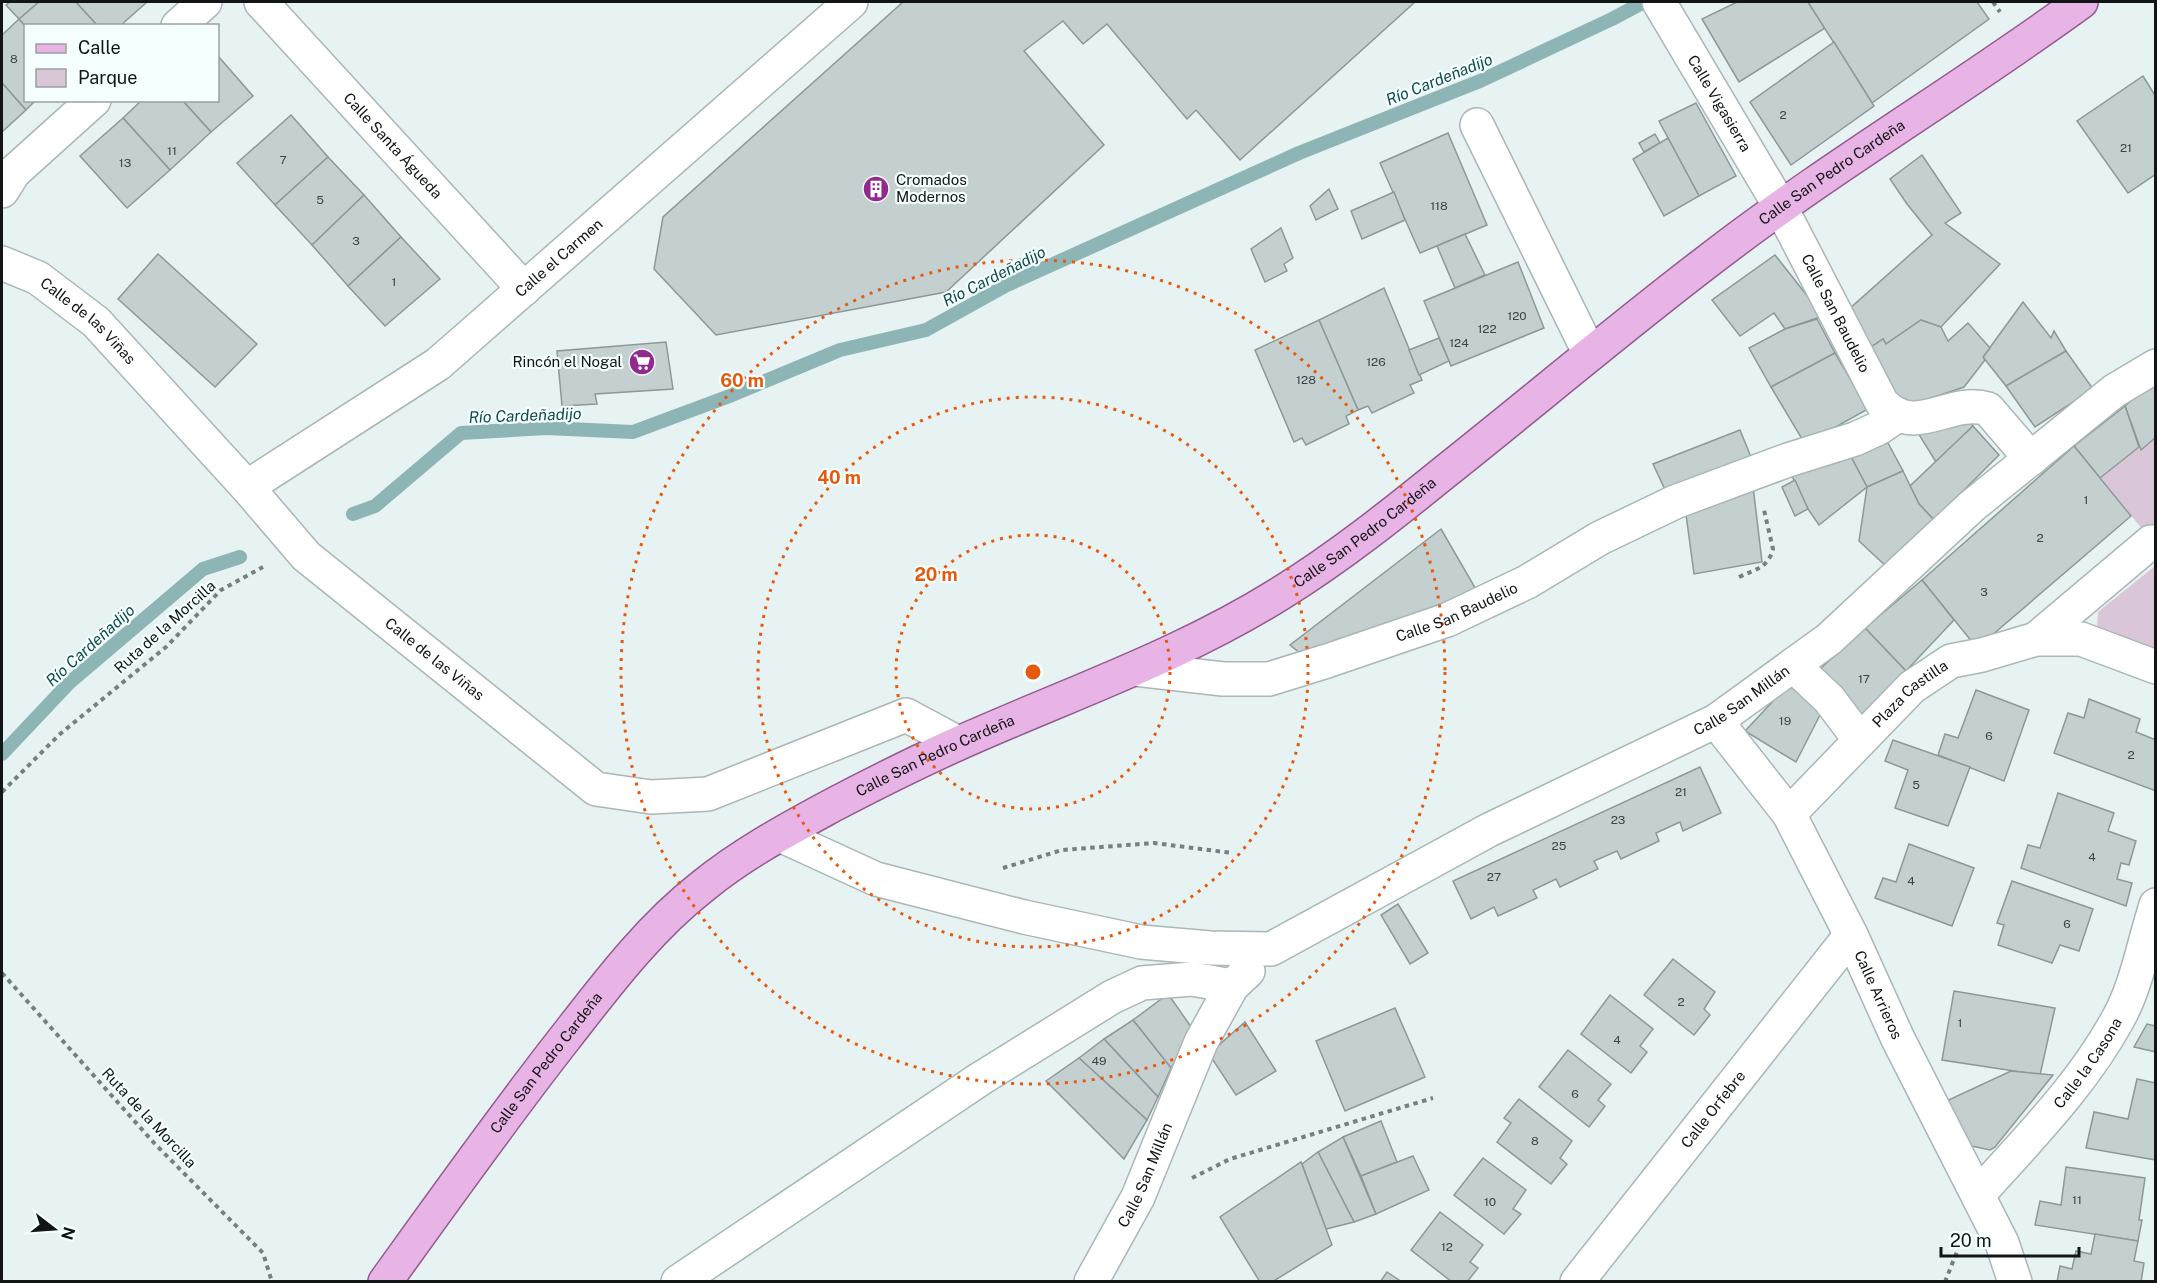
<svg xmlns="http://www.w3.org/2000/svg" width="2157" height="1283" viewBox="0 0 2157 1283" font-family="'Public Sans',sans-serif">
  <rect width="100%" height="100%" fill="#e7f2f2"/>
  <g fill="#d9c6d7">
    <polygon points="2155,437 2155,545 2101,478 2139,448 2141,450"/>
    <polygon points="2155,566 2155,650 2097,628 2098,612"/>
  </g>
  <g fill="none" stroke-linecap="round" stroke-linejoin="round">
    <g stroke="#8eb5b6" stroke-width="14">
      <polyline points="353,514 375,506 461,433 546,428 633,432 727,397 840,350 926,330 1007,285 1299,153 1480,81 1612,19 1644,2"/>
      <polyline points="2,754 69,683 203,569 240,557"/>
    </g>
  </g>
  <g fill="#c4cfcf" stroke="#8d9898" stroke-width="1.5">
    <polygon points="10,2 39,2 19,19 6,5"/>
    <polygon points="39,2 76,2 98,26 26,27 19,19"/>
    <polygon points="76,2 147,2 120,26 98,26"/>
    <polygon points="903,2 1415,2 1240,160 1196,110 1187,119 1107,24 1083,44 1063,21 1024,51 1104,145 946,292 716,335 654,269 663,217"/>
    <polygon points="1737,2 1808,2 1825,28 1739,82 1702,19"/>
    <polygon points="1808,2 1977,2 1989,19 1872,103"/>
    <polygon points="19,19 26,27 26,100 36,100 26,110 2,83 2,35"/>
    <polygon points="1834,42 1874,106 1791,165 1750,102"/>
    <polygon points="218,56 253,96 211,132 182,100 218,100"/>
    <polygon points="2143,76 2156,97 2156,174 2128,193 2077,121"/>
    <polygon points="2,83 26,110 2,132"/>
    <polygon points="142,100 182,100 211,132 170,170 123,118"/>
    <polygon points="1696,103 1736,176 1699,196 1659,121"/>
    <polygon points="291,115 328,157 275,205 237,163"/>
    <polygon points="123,118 170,170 127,208 80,156"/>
    <polygon points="1448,133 1487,225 1420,253 1380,163"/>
    <polygon points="1655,134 1660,143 1644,152 1639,143"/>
    <polygon points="1668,138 1699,196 1664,216 1633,159"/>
    <polygon points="1922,155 1961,213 1945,223 2000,264 1941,327 1921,320 1886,344 1883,339 1868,349 1847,311 1932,235 1907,204 1890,179"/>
    <polygon points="328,157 364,195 312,245 275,205"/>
    <polygon points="1329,189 1338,209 1316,220 1310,206"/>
    <polygon points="1394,192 1405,220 1362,239 1351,211"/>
    <polygon points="364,195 401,237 348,286 312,245"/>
    <polygon points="1281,228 1293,258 1284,264 1287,271 1265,282 1251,249"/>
    <polygon points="1465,234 1485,275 1455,288 1437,246"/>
    <polygon points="401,237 440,279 385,326 348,286"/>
    <polygon points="158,254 257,344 215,387 118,299"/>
    <polygon points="1775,255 1823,316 1785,329 1774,313 1740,336 1712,300"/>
    <polygon points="1518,262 1544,328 1451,366 1424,301"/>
    <polygon points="1384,288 1422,380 1410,385 1414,393 1372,413 1368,406 1358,410 1319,320"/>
    <polygon points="2023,302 2051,338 2054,331 2066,351 2006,386 1983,357"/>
    <polygon points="1817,319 1835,353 1771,387 1749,348 1785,329"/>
    <polygon points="1319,320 1358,410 1346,416 1349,424 1306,445 1302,438 1294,442 1255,350"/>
    <polygon points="1921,320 1941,327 1948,341 1968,323 1990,348 1983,357 1985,360 1964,387 1902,408 1868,349 1883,339 1886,344"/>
    <polygon points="1439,338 1449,361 1419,375 1409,350"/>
    <polygon points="666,342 673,389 595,394 597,404 562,406 557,351"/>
    <polygon points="2066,351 2093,389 2035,427 2006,386"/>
    <polygon points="1835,353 1868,409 1805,444 1771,387"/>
    <polygon points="2156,379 2156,437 2141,450 2125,406"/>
    <polygon points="2125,406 2139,447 2100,478 2074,446"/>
    <polygon points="1964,417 1973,426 1936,462 1918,433"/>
    <polygon points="1973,426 1999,455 1934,520 1919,504 1910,486"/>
    <polygon points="1740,430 1751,457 1667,494 1653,464"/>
    <polygon points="1888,443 1903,471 1867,487 1849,453"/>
    <polygon points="2074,446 2131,516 1977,648 1922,580"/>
    <polygon points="1849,453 1867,487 1819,525 1808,509 1791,474"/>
    <polygon points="1903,471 1919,504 1934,520 1889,569 1859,541 1867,487"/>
    <polygon points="1795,480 1808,509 1795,516 1782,487"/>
    <polygon points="1753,486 1762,562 1694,574 1685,507"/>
    <polygon points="1441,529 1477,591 1301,654 1290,645"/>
    <polygon points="1922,580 1954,620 1906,671 1865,628"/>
    <polygon points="1865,628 1906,671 1861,717 1820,669"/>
    <polygon points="1788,685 1822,711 1796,762 1745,731"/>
    <polygon points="1976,690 2029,710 2004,781 1938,755 1945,734 1958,738"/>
    <polygon points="2089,699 2140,719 2136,732 2156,740 2156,791 2054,753 2068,713 2084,718"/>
    <polygon points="1893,740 1970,767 1948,826 1895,808 1908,770 1885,761"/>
    <polygon points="1700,767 1721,813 1683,831 1680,822 1656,833 1659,841 1621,859 1617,851 1594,861 1598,869 1560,887 1556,879 1533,890 1537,898 1498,916 1494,907 1471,919 1453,881"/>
    <polygon points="2058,793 2114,813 2108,831 2136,841 2129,865 2121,863 2117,879 2132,883 2126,906 2021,868 2028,845 2040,848"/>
    <polygon points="1909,844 1974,868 1952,926 1875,898 1883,878 1896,882"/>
    <polygon points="2012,881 2093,909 2079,951 2060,945 2052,963 1998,945 2004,925 1997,923"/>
    <polygon points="1398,904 1428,953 1410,964 1381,915"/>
    <polygon points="1673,959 1715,992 1704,1009 1710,1015 1694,1035 1644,995"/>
    <polygon points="1954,991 2055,1008 2040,1075 1942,1060"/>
    <polygon points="1168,994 1194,1031 1171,1068 1133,1020"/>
    <polygon points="1610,995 1653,1029 1640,1046 1647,1052 1631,1073 1581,1034"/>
    <polygon points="1395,1008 1425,1077 1345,1111 1316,1041"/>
    <polygon points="1133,1020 1171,1068 1158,1097 1104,1039"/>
    <polygon points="1245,1022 1276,1071 1236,1095 1209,1054"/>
    <polygon points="2147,1024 2155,1026 2156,1024 2156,1052 2134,1047"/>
    <polygon points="1104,1039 1158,1097 1147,1120 1079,1058"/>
    <polygon points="1568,1050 1611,1084 1598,1100 1605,1106 1589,1127 1539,1087"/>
    <polygon points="1079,1058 1147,1120 1124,1159 1046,1081"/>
    <polygon points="2011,1071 2053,1075 1995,1147 1990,1150 1967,1145 1942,1103"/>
    <polygon points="2137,1079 2156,1083 2156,1160 2086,1148 2094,1112 2128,1119"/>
    <polygon points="1519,1099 1572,1141 1560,1158 1567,1164 1551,1184 1497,1142 1511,1123 1504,1118"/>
    <polygon points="1381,1121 1397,1162 1361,1176 1343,1137"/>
    <polygon points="1343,1137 1376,1214 1354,1222 1318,1152"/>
    <polygon points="1318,1152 1354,1222 1326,1229 1302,1164"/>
    <polygon points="1413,1156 1429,1190 1376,1214 1361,1176"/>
    <polygon points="1483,1158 1526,1190 1513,1209 1521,1214 1504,1234 1454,1195"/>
    <polygon points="1301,1162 1332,1245 1272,1282 1260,1282 1220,1217"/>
    <polygon points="2066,1167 2145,1178 2139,1220 2142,1220 2138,1241 2035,1225 2040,1201 2061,1205"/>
    <polygon points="1440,1212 1483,1245 1470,1262 1478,1268 1467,1282 1452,1282 1411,1250"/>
    <polygon points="2095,1234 2138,1241 2134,1261 2144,1263 2141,1282 2057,1282 2060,1266 2072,1269 2076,1251 2091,1254"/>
    <polygon points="1387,1272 1402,1282 1380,1282"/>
  </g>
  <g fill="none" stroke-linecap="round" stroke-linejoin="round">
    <defs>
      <g id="minor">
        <path id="s1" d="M261,2l263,287"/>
        <path id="s2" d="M1659,2l121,204 102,197c34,36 67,-6 106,6l43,50"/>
        <polyline points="178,26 205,2"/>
        <polyline points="1477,125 1590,354"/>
        <polyline points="2,191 14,172 94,100"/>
        <path id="s3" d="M2,263l36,15 58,44 151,165 59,69 290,233 55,8 57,-3 198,-79 52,28"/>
        <path id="s4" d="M247,487l191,-123 413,-362"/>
        <polyline points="2036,639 2151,542"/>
        <polyline points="1793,665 1829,699 1860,740"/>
        <path id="s5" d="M1135,669l88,10h46l58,-18 120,-41 80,-38 73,-44 75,-36 113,-42 67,-21 24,-11 19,-13"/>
        <path id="s6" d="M1716,721l73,93 62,121 47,104 104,204 13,39"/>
        <path id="s7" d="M1789,814l123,-127 39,-26 31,-6 54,-16h45l75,28"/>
        <path id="s8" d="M780,835l96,44 148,38 117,25 69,6 61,1 218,-119 227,-109 113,-82 143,-133 142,-115 42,-25"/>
        <path id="s9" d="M1978,1195c50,-56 104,-110 140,-176 19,-34 26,-77 38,-114"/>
        <polyline points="678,1282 980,1079 1112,997 1142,983 1192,979 1232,986"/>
        <path id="s10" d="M1091,1282l47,-85 63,-155 31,-56 16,-15"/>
        <path id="s11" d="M1577,1282l274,-347"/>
      </g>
      <g id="major">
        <path id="s12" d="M385,1282c59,-82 118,-165 180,-244 42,-54 84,-110 138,-152 39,-32 84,-56 128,-80 42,-22 84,-43 126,-62 109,-49 222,-87 324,-151 58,-36 112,-79 165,-122 88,-70 173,-142 262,-210 120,-93 251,-170 373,-259"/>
      </g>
    </defs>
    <use href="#minor" stroke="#abb6b6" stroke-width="36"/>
    <use href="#major" stroke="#935b90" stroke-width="36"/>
    <g stroke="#787f7f" stroke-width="4" stroke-dasharray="4.5 4.5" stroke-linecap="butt">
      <polyline points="1993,2 2000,12"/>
      <path d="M1739,577c17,-8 29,-9 34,-28l-9,-39"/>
      <polyline points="2,792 60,734 166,647 221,590 263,567"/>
      <polyline points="1003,868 1062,850 1154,843 1232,853"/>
      <polyline points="2,973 155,1144 263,1253 272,1282"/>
      <polyline points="1192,1178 1230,1159 1433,1098"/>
      <polyline points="1945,1282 1958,1249"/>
    </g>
    <use href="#minor" stroke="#fff" stroke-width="33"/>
    <use href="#major" stroke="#e8b3e5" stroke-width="33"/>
  </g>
  <g fill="none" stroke="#e8590c" stroke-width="3" stroke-dasharray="3 6">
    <circle cx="1033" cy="672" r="137"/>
    <circle cx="1033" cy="672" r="275"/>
    <circle cx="1033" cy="672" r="412"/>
  </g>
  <defs>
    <symbol id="building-disc" viewBox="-11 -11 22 22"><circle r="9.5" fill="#92298e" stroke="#f6ffff"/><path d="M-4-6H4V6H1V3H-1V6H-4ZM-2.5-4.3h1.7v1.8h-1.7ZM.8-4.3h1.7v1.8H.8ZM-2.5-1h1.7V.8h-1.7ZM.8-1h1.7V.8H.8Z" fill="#fff"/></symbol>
    <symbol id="supermarket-disc" viewBox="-11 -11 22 22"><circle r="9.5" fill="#92298e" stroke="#f6ffff"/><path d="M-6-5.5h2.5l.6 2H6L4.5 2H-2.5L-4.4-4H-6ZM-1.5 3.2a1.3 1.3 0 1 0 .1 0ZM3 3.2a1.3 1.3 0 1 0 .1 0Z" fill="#fff"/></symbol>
  </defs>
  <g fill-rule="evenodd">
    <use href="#building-disc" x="861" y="174" width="30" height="30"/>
    <use href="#supermarket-disc" x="627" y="347" width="30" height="30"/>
  </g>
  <g text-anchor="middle" stroke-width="4.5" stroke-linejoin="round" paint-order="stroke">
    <g font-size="12" fill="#3e4444">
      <text x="14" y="63">8</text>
      <text x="1783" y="119">2</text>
      <text x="2126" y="152">21</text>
      <text x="172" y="155">11</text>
      <text x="283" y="164">7</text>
      <text x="125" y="167">13</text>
      <text x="320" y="204">5</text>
      <text x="1439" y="210">118</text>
      <text x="356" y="245">3</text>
      <text x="394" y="286">1</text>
      <text x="1517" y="320">120</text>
      <text x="1487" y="333">122</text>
      <text x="1459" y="347">124</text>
      <text x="1376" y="366">126</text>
      <text x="1306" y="384">128</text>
      <text x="2086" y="504">1</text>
      <text x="2040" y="542">2</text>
      <text x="1984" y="596">3</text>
      <text x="1864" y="683">17</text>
      <text x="1785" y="725">19</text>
      <text x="1989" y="740">6</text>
      <text x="2131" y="759">2</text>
      <text x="1916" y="789">5</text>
      <text x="1681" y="796">21</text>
      <text x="1618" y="824">23</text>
      <text x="1559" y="850">25</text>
      <text x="2092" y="861">4</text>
      <text x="1494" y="881">27</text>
      <text x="1911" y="885">4</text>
      <text x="2067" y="928">6</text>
      <text x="1681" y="1006">2</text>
      <text x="1960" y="1027">1</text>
      <text x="1617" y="1044">4</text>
      <text x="1099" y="1065">49</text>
      <text x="1575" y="1098">6</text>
      <text x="1535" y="1145">8</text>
      <text x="2077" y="1204">11</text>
      <text x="1490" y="1206">10</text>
      <text x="1447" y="1251">12</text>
    </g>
    <g font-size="15" fill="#111515" stroke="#f6ffff">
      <text dy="5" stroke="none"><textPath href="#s2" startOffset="118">Calle Vigasierra</textPath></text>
      <text dy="5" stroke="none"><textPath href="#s1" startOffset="195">Calle Santa Águeda</textPath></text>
      <text dy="5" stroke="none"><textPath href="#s12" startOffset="1852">Calle San Pedro Cardeña</textPath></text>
      <text dy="5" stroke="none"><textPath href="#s4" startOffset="388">Calle el Carmen</textPath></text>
      <text dy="5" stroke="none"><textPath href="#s2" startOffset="358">Calle San Baudelio</textPath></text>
      <text dy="5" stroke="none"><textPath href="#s3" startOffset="105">Calle de las Viñas</textPath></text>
      <text dy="5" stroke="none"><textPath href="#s12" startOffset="1262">Calle San Pedro Cardeña</textPath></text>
      <text dy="5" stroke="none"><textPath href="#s5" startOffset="334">Calle San Baudelio</textPath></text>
      <text transform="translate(165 627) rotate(-42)" y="5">Ruta de la Morcilla</text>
      <text dy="5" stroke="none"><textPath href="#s3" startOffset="591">Calle de las Viñas</textPath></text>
      <text dy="5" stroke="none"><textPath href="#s7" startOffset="171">Plaza Castilla</textPath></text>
      <text dy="5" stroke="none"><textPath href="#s8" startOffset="1041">Calle San Millán</textPath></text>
      <text dy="5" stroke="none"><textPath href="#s12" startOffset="776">Calle San Pedro Cardeña</textPath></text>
      <text dy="5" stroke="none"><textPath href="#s6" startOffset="320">Calle Arrieros</textPath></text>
      <text dy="5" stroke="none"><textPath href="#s9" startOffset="172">Calle la Casona</textPath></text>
      <text dy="5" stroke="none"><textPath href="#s12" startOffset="272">Calle San Pedro Cardeña</textPath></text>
      <text dy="5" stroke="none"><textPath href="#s11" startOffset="220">Calle Orfebre</textPath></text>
      <text transform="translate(149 1118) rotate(47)" y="5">Ruta de la Morcilla</text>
      <text dy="5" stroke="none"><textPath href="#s10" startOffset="120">Calle San Millán</textPath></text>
    </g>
    <g font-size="15" fill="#111515" stroke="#f6ffff" text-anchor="start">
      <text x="896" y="185">Cromados<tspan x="896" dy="17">Modernos</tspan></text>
      <text x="622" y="367" text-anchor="end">Rincón el Nogal</text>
    </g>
    <g font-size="16" font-style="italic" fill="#104b4d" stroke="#f6ffff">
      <text transform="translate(1439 79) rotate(-22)" y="6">Río Cardeñadijo</text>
      <text transform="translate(994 276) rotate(-27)" y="6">Río Cardeñadijo</text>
      <text transform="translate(525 415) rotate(-2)" y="6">Río Cardeñadijo</text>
      <text transform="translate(90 645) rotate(-42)" y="6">Río Cardeñadijo</text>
    </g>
  </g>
  <circle cx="1033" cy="672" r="9" fill="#e8590c" stroke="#f6ffff" stroke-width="3"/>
  <g font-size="18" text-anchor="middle" font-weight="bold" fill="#e8590c" stroke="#f6ffff" stroke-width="4.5" stroke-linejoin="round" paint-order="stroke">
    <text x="742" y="387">60 m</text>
    <text x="839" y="484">40 m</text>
    <text x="936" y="581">20 m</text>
  </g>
  <rect width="2157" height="1283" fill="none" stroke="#111515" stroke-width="6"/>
  <rect x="24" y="24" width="195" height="78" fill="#f6ffff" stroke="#9aa1a1" stroke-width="1.5"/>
  <rect x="36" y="44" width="30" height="9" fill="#e8b3e5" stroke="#9aa1a1" stroke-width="1.5"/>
  <text x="78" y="54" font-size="18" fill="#111515">Calle</text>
  <rect x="36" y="69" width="30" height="18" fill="#d9c6d7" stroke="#9aa1a1" stroke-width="1.5"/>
  <text x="78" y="84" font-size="18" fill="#111515">Parque</text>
  <g transform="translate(54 1229) rotate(107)" stroke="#f6ffff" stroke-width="4.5" paint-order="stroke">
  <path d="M0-4.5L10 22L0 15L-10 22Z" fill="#111515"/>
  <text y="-9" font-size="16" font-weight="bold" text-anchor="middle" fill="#111515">N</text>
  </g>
  <path d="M1941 1247v9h138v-9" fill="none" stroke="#111515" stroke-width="3"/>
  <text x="1950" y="1247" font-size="18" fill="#111515" stroke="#f6ffff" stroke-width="4.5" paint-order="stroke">20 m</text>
</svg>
